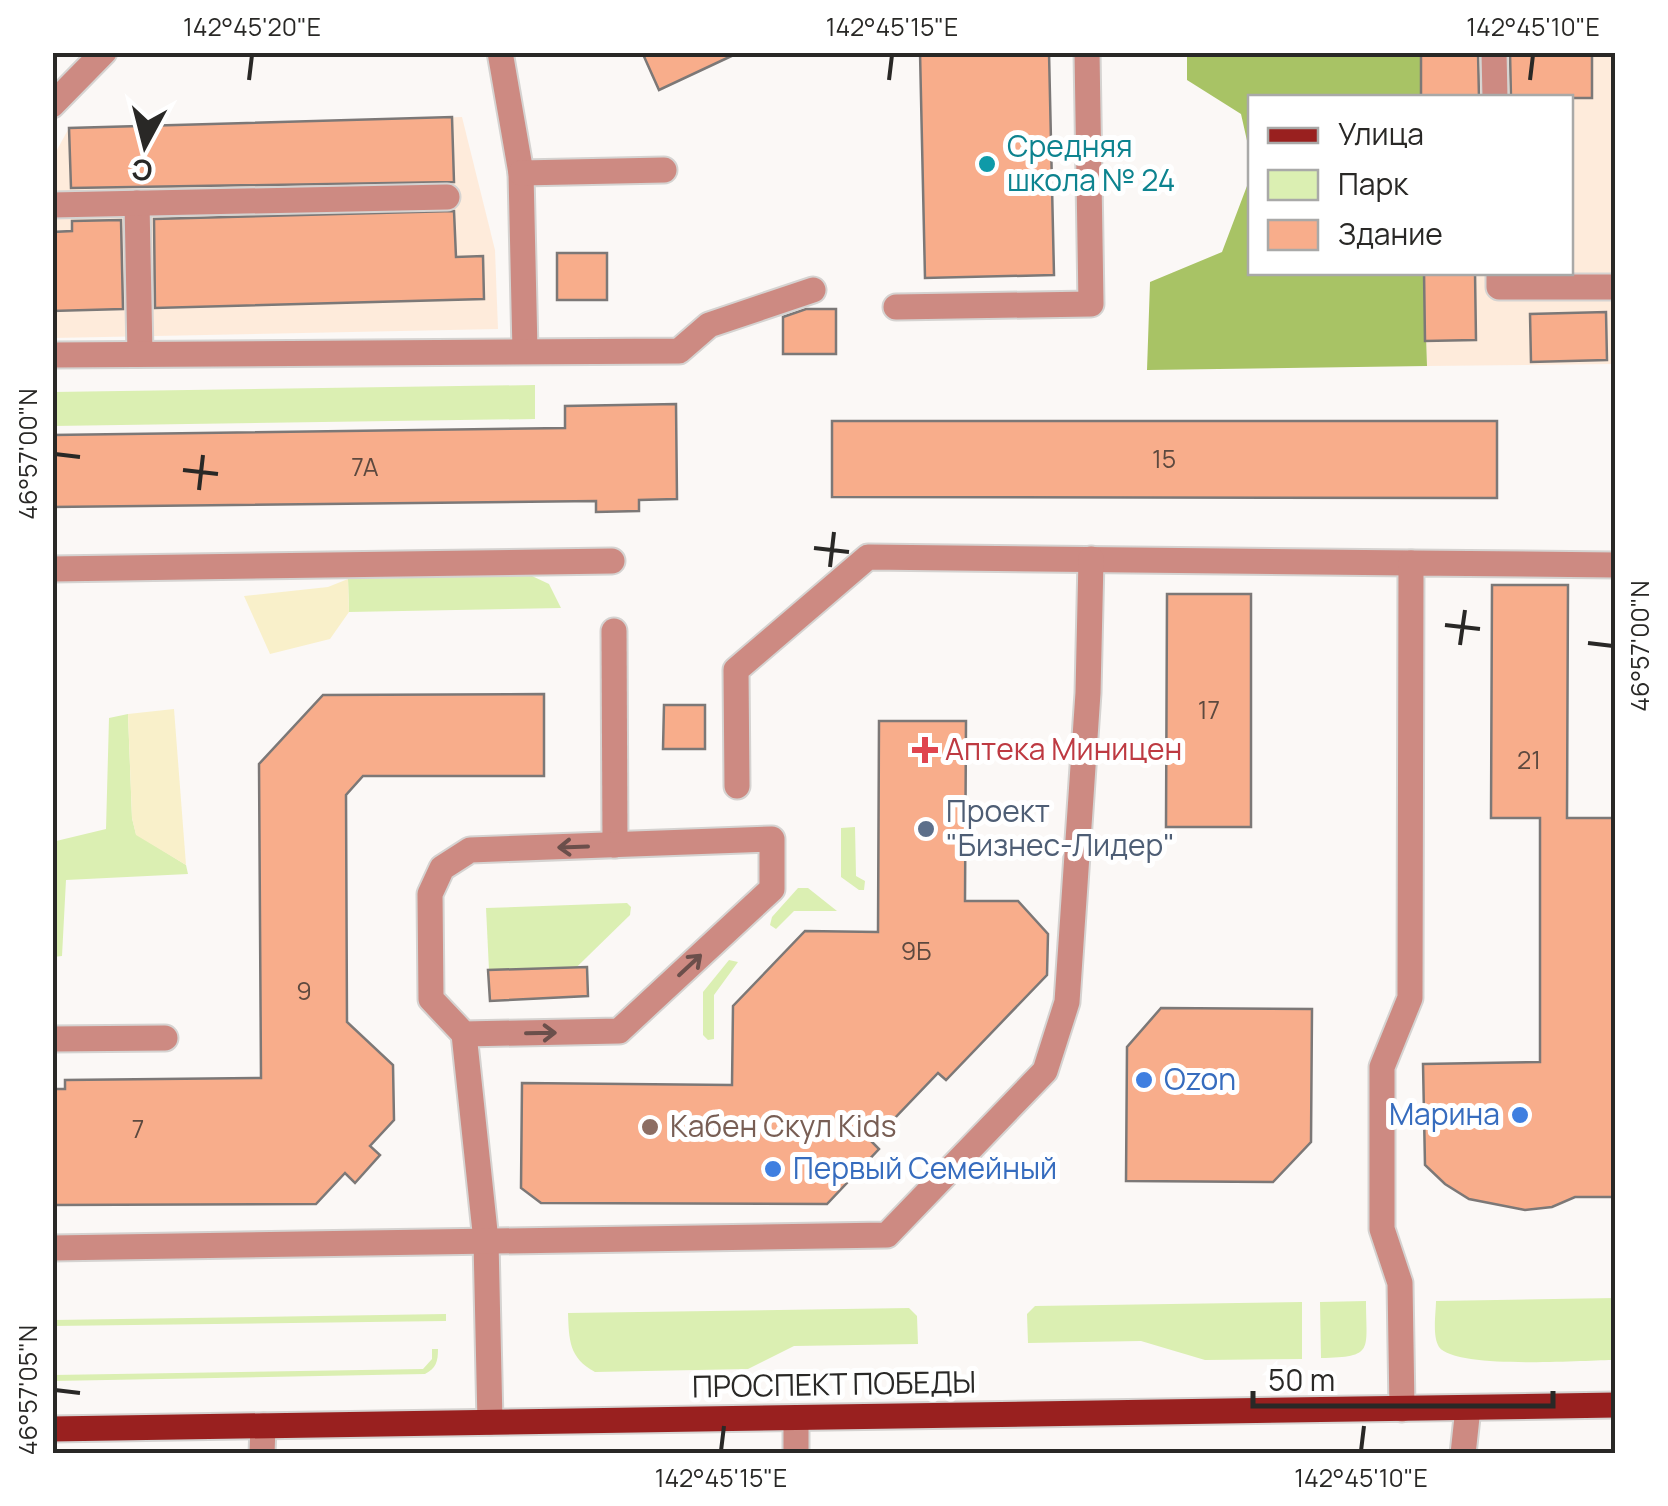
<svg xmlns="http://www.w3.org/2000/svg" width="1668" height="1506" viewBox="0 0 1668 1506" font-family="Manrope,sans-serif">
  <rect width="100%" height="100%" fill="#fbf8f6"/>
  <g fill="#feebdb">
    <polygon points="1421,53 1615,53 1615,364 1427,366 1424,273 1570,272 1570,98 1421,97"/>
    <polygon points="462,117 495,250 498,329 53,338 53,157 69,128"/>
  </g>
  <g fill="#dbefb2">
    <polygon points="535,385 535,419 53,426 53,392"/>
    <polygon points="532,576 549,584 561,608 349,612 348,579"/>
    <polygon points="128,714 132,818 136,834 186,865 188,874 66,880 62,956 53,957 52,842 106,829 109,718"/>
    <polygon points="855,827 856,876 865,881 864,890 859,890 841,877 841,828"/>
    <polygon points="798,888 808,888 837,911 794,911 776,929 770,925 772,917"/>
    <polygon points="627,903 631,907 630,915 545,998 489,970 486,908"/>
    <polygon points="729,960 738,962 714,995 714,1039 708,1040 703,1035 703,992"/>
    <path d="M1615,1298v62c-31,0 -159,10 -176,-13 -7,-11 -3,-34 -3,-46z"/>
    <path d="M1366,1301c0,50 9,56 -45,57l-1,-56z"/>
    <polygon points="1302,1302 1302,1359 1205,1360 1141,1341 1028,1343 1027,1314 1035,1306"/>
    <path d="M909,1308l8,8 1,28 -124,2 -46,23 -153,3c-26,-14 -26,-32 -27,-59z"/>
    <polygon points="446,1314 446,1321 52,1326 53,1320"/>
    <path d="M432,1349h6c0,13 -2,19 -13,25l-372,7v-6l370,-6 9,-10z"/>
  </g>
  <g fill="#a8c365">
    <polygon points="1187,53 1421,53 1421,97 1250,98 1250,154 1241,114 1187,80"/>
    <polygon points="1250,178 1250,272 1424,273 1427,366 1147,370 1150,282 1222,252"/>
  </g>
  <g fill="#f9f0ca">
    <polygon points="348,579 349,612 330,639 270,654 244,596 328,587"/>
    <polygon points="174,709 186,865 136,835 132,818 128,714"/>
  </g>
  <g fill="#f8ad8b" stroke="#7c7877" stroke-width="2.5">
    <polygon points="642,52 740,52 659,90"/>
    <polygon points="920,52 1049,52 1054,275 925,278"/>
    <polygon points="1421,52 1478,52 1479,98 1421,98"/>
    <polygon points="1510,52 1592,52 1592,98 1511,98"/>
    <polygon points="452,117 454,182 71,188 69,128"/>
    <polygon points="454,211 456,257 483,256 484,299 155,308 154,219"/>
    <polygon points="121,220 123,309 52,311 52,232 72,231 72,221"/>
    <rect x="557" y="253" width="50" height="47"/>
    <polygon points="1424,272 1475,272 1476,340 1425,341"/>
    <polygon points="806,309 836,309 836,354 783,354 783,317"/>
    <polygon points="1606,312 1607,360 1531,362 1530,314"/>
    <polygon points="676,404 677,499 639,500 639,511 596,512 596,501 52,507 52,435 565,428 565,406"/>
    <polygon points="832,421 1497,421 1497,498 832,497"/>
    <polygon points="1492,585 1568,585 1567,818 1616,818 1616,1197 1575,1197 1552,1207 1525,1210 1469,1199 1445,1184 1425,1165 1423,1064 1540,1062 1540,818 1491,818"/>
    <polygon points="1167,594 1251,594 1251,827 1166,827"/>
    <polygon points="544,694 544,776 363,776 346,795 347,1022 393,1065 394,1120 370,1146 380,1155 355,1183 345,1173 316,1204 52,1205 52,1089 65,1089 65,1080 261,1078 259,764 323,695"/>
    <polygon points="664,705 705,705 705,749 663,749"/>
    <polygon points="879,721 966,721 965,901 1018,901 1048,934 1047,975 946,1080 938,1073 872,1142 879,1149 827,1204 541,1203 521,1188 522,1083 732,1085 733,1006 805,931 878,932"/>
    <polygon points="587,967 588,996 490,1001 488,970"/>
    <polygon points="1161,1008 1312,1009 1311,1142 1273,1182 1126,1181 1127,1047"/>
  </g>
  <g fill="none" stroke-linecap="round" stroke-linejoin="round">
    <defs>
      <g id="minor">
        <polyline points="500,52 521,173 525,351"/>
        <polyline points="1494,52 1495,98"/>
        <polyline points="52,105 104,52"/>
        <polyline points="521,173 664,170"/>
        <polyline points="137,203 140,354"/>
        <polyline points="52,205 447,197"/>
        <polyline points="1499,272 1499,287 1616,287"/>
        <polyline points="896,307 1091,304 1087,52"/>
        <polyline points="52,355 679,351 709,325 813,290"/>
        <polyline points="52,569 612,561"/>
        <polyline points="614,631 615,845"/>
        <polyline points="737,786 736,670 868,557 1411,563"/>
        <polyline points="464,1034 619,1031 772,889 772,839 470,850 442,868 430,894 431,999 464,1034 486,1241 490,1422"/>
        <polyline points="52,1039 165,1038"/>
        <polyline points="52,1248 887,1235 1045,1071 1067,1002 1088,693 1091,559"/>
        <polyline points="1402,1409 1400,1283 1382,1229 1382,1067 1410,998 1411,563 1616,565"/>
        <polyline points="796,1418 796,1454"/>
        <polyline points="262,1454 263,1426"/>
        <polyline points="1463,1454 1468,1408"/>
      </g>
      <polyline id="major" points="52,1429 1616,1405"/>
    </defs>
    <use href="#minor" stroke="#d5d3d1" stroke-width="29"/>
    <use href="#major" stroke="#d5d3d1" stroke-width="29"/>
    <use href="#minor" stroke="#cd8a82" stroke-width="25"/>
    <use href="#major" stroke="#99201f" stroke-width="25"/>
  </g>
  <defs><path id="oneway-shaft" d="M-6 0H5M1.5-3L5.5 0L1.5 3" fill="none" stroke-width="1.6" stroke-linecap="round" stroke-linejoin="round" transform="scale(2.5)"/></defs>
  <g stroke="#6b4f4b">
    <use href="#oneway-shaft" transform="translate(573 847) rotate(178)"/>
    <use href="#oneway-shaft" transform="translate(690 965) rotate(-43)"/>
    <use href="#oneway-shaft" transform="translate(541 1033) rotate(-1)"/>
  </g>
  <path fill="none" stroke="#292826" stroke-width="4" d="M249,80l3,-25M889,80l3,-25M1530,80l3,-25M55,454l25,3M183,470l35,4M199,490l4,-35M814,548l35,4M830,567l4,-35M1445,625l35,4M1588,643l25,3M1460,645l5,-35M55,1390l25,3M721,1451l3,-25M1361,1451l3,-25"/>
  <circle fill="#0f9aa8" stroke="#fff" stroke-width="4" cx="987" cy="164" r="10"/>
  <path fill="#e0444e" stroke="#fff" stroke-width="4" d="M920 735h10v10h10v10h-10v10h-10v-10h-10v-10h10z"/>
  <circle fill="#5c6f8a" stroke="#fff" stroke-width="4" cx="926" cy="829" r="10"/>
  <g fill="#3f7fe0" stroke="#fff" stroke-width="4">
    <circle cx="1144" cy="1080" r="10"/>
    <circle cx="1520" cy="1115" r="10"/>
    <circle cx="773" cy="1169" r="10"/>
  </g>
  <circle fill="#8d6e63" stroke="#fff" stroke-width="4" cx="650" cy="1127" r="10"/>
  <g text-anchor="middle" stroke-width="10" stroke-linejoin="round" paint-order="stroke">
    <g font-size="25" fill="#5d493f">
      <text x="1164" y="468">15</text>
      <text x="365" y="476">7А</text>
      <text x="1209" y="719">17</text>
      <text x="1529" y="769">21</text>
      <text x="916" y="960">9Б</text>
      <text x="304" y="1000">9</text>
      <text x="138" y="1138">7</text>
    </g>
    <g font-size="30" fill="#0d838f" stroke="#fff" text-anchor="start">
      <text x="1007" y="157">Средняя<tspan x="1007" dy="34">школа № 24</tspan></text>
    </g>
    <g font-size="30" fill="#be3a42" stroke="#fff" text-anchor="start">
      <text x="945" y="760">Аптека Миницен</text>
    </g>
    <g font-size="30" fill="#4e5e75" stroke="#fff" text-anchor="start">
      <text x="946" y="822">Проект<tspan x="946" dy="34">"Бизнес-Лидер"</tspan></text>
    </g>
    <g font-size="30" fill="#366cbe" stroke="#fff" text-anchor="start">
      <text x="1164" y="1090">Ozon</text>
      <text x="1500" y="1125" text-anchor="end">Марина</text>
      <text x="793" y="1179">Первый Семейный</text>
    </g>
    <g font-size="30" fill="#785e54" stroke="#fff" text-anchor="start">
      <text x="670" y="1137">Кабен Скул Kids</text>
    </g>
    <g font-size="30" fill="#292826" stroke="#fff">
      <text transform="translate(834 1385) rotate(-1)" y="10">ПРОСПЕКТ ПОБЕДЫ</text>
    </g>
  </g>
  <rect width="1668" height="1506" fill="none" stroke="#ffffff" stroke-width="110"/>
  <rect x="1248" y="95" width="325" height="180" fill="#ffffff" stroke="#a9a9a8" stroke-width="2.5"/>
  <rect x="1268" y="128" width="50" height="15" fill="#99201f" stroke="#a9a9a8" stroke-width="2.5"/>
  <text x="1338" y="145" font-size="30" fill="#292826">Улица</text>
  <rect x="1268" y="170" width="50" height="30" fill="#dbefb2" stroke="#a9a9a8" stroke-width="2.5"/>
  <text x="1338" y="195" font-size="30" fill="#292826">Парк</text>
  <rect x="1268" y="220" width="50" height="30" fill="#f8ad8b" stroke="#a9a9a8" stroke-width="2.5"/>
  <text x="1338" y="245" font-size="30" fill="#292826">Здание</text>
  <g transform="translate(145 145) rotate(187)" stroke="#ffffff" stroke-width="8" paint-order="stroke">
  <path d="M0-8L18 38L0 25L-18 38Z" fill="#292826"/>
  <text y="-15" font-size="28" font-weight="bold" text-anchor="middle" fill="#292826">С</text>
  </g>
  <path d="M1253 1391v15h300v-15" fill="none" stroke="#292826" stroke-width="5"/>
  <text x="1268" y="1391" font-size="30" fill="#292826" stroke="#ffffff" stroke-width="8" paint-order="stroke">50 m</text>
  <rect x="55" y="55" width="1558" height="1396" fill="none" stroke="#292826" stroke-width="4"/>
  <g font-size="25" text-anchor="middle" fill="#292826">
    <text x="252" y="36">142°45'20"E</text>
    <text x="892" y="36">142°45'15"E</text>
    <text x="1533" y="36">142°45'10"E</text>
    <text transform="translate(28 454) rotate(-90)" y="9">46°57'00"N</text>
    <text transform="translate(1640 646) rotate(-90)" y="9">46°57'00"N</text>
    <text transform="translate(28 1390) rotate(-90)" y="9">46°57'05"N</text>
    <text x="721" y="1487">142°45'15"E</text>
    <text x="1361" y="1487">142°45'10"E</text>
  </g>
</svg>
